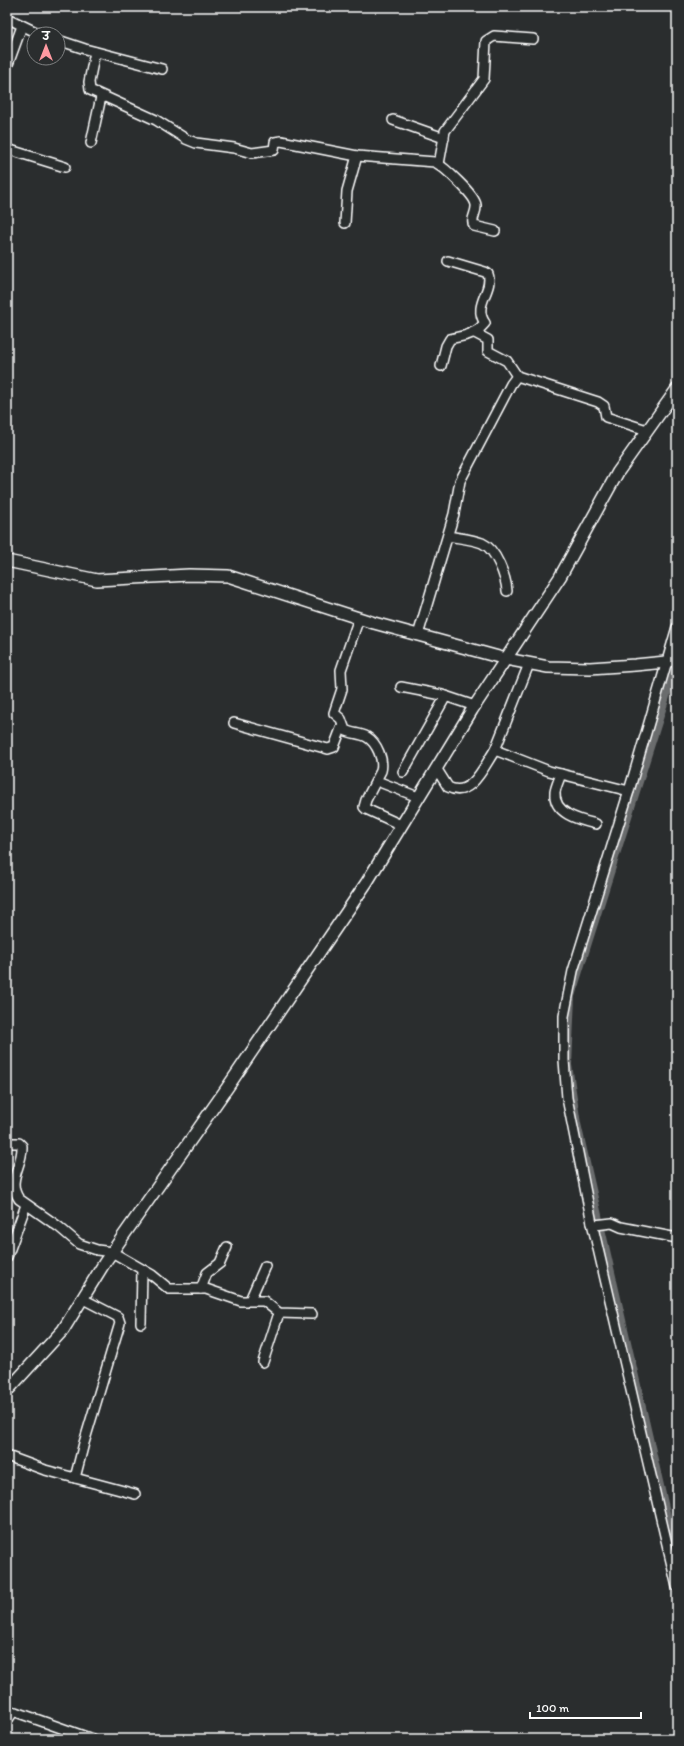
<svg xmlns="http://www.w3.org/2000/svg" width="684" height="1746" viewBox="0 0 684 1746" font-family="Itim,'Playpen Sans Deva',sans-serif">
  <rect width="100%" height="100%" fill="#2a2d2e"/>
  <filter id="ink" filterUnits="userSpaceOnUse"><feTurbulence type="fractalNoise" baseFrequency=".025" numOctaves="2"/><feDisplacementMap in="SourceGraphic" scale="8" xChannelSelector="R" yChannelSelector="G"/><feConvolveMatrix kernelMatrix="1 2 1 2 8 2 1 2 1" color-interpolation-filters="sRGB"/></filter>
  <g filter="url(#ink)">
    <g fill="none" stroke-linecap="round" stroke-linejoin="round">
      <polyline stroke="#6a6c6d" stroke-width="8" points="677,662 571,996 568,1065 577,1124 677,1560"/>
      <defs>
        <g id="minor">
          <polyline points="7,18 40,34"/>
          <polyline points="58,40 85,49 162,69"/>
          <path d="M95,52l-6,30 1,8 66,30 30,19 10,4 38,5 18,5 22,-3 1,-8 6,-1 76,15 78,6c9,5 40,33 41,43 1,8 -6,14 -2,21l21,5"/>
          <polyline points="7,67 22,26"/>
          <polyline points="393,120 444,138"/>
          <polyline points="91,143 101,97"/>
          <polyline points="7,149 65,167"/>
          <polyline points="439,164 445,131 484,79 486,41 494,36 533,39"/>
          <polyline points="345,223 347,191 357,156"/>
          <polyline points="473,332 488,340 488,351 507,361 517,376"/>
          <path d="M441,366l5,-20 4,-7c15,-4 24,-3 35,-16 -13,-18 9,-33 3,-49l-3,-2 -37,-11"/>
          <path d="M448,536c10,2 24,3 34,7 14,6 24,34 25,48"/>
          <path d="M359,618l-18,52 1,19 -8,24 7,6 4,11c7,4 15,3 22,7 10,6 17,23 14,34l-15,29 -2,7 2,2 35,16"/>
          <polyline points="677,627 629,791 573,971 564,1016 564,1060 567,1098 592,1223 677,1587"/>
          <polyline points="418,635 454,514 460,481 511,384 517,376 598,402 604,406 606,417 647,430"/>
          <polyline points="529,664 495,750 549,771 629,791"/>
          <polyline points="401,687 442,695 475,706"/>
          <polyline points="234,723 328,749 334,747 342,726"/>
          <path d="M436,768l12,19c23,12 36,-21 47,-37"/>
          <polyline points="403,772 446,696"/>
          <path d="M561,774c-2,6 -5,12 -6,18 -2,22 25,28 41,32"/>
          <polyline points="377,781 418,797"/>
          <path d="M7,1143h12l3,3c1,20 -16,34 -3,53l40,28 20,17 18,6 15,2 40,23 17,14h37l35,12h23l15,12 33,1"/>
          <polyline points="592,1223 595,1225 612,1223 621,1227 677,1238"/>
          <polyline points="7,1257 26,1205"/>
          <polyline points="201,1289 207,1273 220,1263 227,1247"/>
          <polyline points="250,1300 265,1266"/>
          <polyline points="141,1323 142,1270"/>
          <polyline points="263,1362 279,1313"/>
          <polyline points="7,1456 45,1470 135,1494"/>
          <polyline points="75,1478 84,1443 120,1323 118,1317 83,1299"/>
          <polyline points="7,1721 13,1712 16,1712 92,1739"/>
        </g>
        <g id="tertiary">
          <polyline points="7,561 97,580 189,575 228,576 374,623 506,659 548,667 590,668 635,665 666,662 677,658"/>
          <polyline points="7,1391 63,1330 105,1262 227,1088 367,882 472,710 560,577 618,472 677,389"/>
        </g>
      </defs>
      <use href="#minor" stroke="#fff" stroke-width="12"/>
      <use href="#tertiary" stroke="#fff" stroke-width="14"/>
      <use href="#minor" stroke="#2a2d2e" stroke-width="9"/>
      <use href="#tertiary" stroke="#2a2d2e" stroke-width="11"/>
    </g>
  </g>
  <rect width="684" height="1746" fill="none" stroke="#2a2d2e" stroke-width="24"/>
  <rect x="12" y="12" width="660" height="1722" fill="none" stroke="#fff" stroke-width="1.5" filter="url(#ink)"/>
  <g transform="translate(46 46)"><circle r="19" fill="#2a2d2e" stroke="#7f8182"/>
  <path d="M0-3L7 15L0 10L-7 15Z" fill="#ff9aa2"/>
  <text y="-6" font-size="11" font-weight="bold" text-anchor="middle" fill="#ffffff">उ</text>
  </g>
  <path d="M530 1712v6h111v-6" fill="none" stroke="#ffffff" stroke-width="2"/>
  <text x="536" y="1712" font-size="12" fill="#ffffff" stroke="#2a2d2e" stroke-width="3" paint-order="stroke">100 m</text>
</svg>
